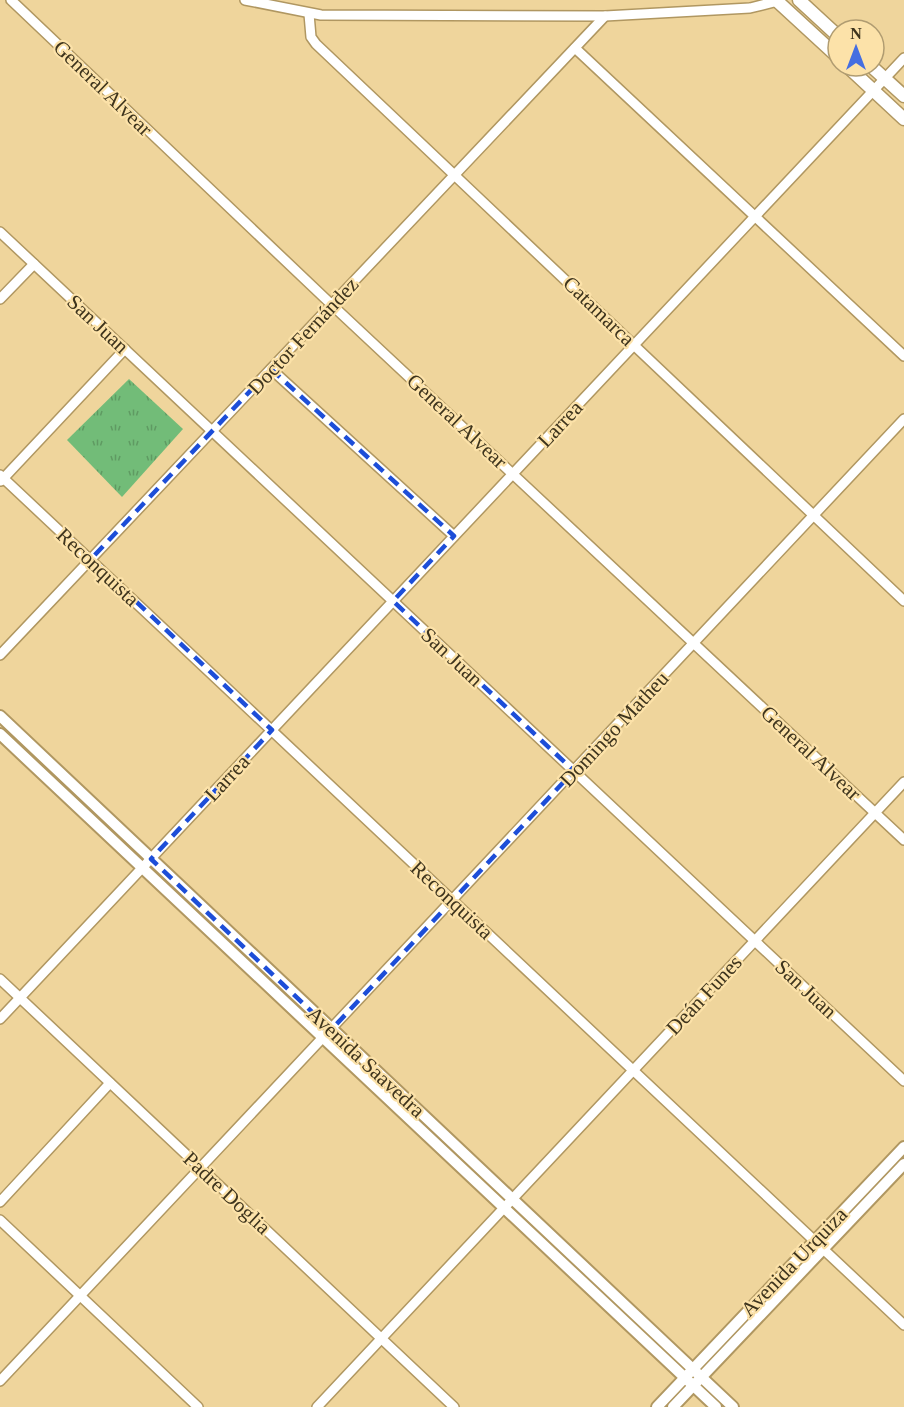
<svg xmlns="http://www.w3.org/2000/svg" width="904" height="1407" viewBox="0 0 904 1407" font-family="Georgia,serif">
  <defs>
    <pattern id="park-tufts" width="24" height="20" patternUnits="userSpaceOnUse" patternTransform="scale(1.5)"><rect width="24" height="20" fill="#72bc78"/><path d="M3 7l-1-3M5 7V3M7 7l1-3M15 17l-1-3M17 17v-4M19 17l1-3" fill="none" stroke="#5f9a62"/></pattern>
  </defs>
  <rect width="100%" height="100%" fill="#efd59c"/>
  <polygon fill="url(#park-tufts)" points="129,379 183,429 122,497 67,440"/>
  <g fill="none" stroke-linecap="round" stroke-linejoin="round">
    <defs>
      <g id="minor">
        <polyline points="11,0 332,305 904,840"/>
        <polyline points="245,0 321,15 605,16 750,8 778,1"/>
        <polyline points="309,14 311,37 316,44 904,601"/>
        <polyline points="575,48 904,356"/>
        <polyline points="0,232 904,1081"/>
        <polyline points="0,299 34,264"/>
        <polyline points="271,369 454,536"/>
        <polyline points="0,475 904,1325"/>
        <polyline points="1,481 125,349"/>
        <polyline points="0,655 605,16"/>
        <polyline points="0,979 454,1407"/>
        <polyline points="0,1019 904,58"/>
        <polyline points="0,1202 110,1083"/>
        <polyline points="0,1220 198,1407"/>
        <polyline points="0,1381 904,419"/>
        <polyline points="317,1407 904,782"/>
      </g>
      <g id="tertiary">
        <polyline points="0,716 733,1407"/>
        <polyline points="0,734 716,1407"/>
        <polyline points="657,1407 904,1147"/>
        <polyline points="673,1407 904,1164"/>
      </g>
      <g id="secondary">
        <polyline points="776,0 838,57"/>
        <polyline points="799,0 838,36"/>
        <polyline points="847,66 904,119"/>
        <polyline points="871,66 904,96"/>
      </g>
    </defs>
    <use href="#minor" stroke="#b09761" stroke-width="12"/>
    <use href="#tertiary" stroke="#b09761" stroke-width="14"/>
    <use href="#secondary" stroke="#b09761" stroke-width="15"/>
    <use href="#minor" stroke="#fff" stroke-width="9"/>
    <use href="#tertiary" stroke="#fff" stroke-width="10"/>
    <use href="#secondary" stroke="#fff" stroke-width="12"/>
  </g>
  <path fill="none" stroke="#1d4ed8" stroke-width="4.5" stroke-dasharray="12 8" stroke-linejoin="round" d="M271,369l183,167 -61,65 181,170 -243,259 -180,-171 121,-129 -181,-171z"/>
  <g text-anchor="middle" stroke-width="4.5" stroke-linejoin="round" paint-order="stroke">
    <g font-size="21" fill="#3e341d" stroke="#fce2a9">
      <text transform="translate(103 88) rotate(44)" y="7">General Alvear</text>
      <text transform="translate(599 311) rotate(44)" y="7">Catamarca</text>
      <text transform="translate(98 324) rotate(43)" y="7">San Juan</text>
      <text transform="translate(303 336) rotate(-47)" y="7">Doctor Fernández</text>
      <text transform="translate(457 421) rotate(43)" y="7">General Alvear</text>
      <text transform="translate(560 424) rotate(-47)" y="7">Larrea</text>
      <text transform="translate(98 567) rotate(43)" y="7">Reconquista</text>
      <text transform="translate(452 657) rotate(43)" y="7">San Juan</text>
      <text transform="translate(614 729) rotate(-47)" y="7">Domingo Matheu</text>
      <text transform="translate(811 753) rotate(43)" y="7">General Alvear</text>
      <text transform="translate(227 778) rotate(-47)" y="7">Larrea</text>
      <text transform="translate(452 900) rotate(43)" y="7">Reconquista</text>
      <text transform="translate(806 989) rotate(43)" y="7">San Juan</text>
      <text transform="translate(704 995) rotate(-47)" y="7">Deán Funes</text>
      <text transform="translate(366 1062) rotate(43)" y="7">Avenida Saavedra</text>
      <text transform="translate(227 1193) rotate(43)" y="7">Padre Doglia</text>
      <text transform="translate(794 1262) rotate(-46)" y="7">Avenida Urquiza</text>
    </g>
  </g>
  <g transform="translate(856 48)"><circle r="28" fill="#fce2a9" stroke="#b09c71" stroke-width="1.5"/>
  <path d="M0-4.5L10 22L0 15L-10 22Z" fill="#456ee1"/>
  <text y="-9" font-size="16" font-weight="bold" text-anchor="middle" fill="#3e341d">N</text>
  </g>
</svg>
